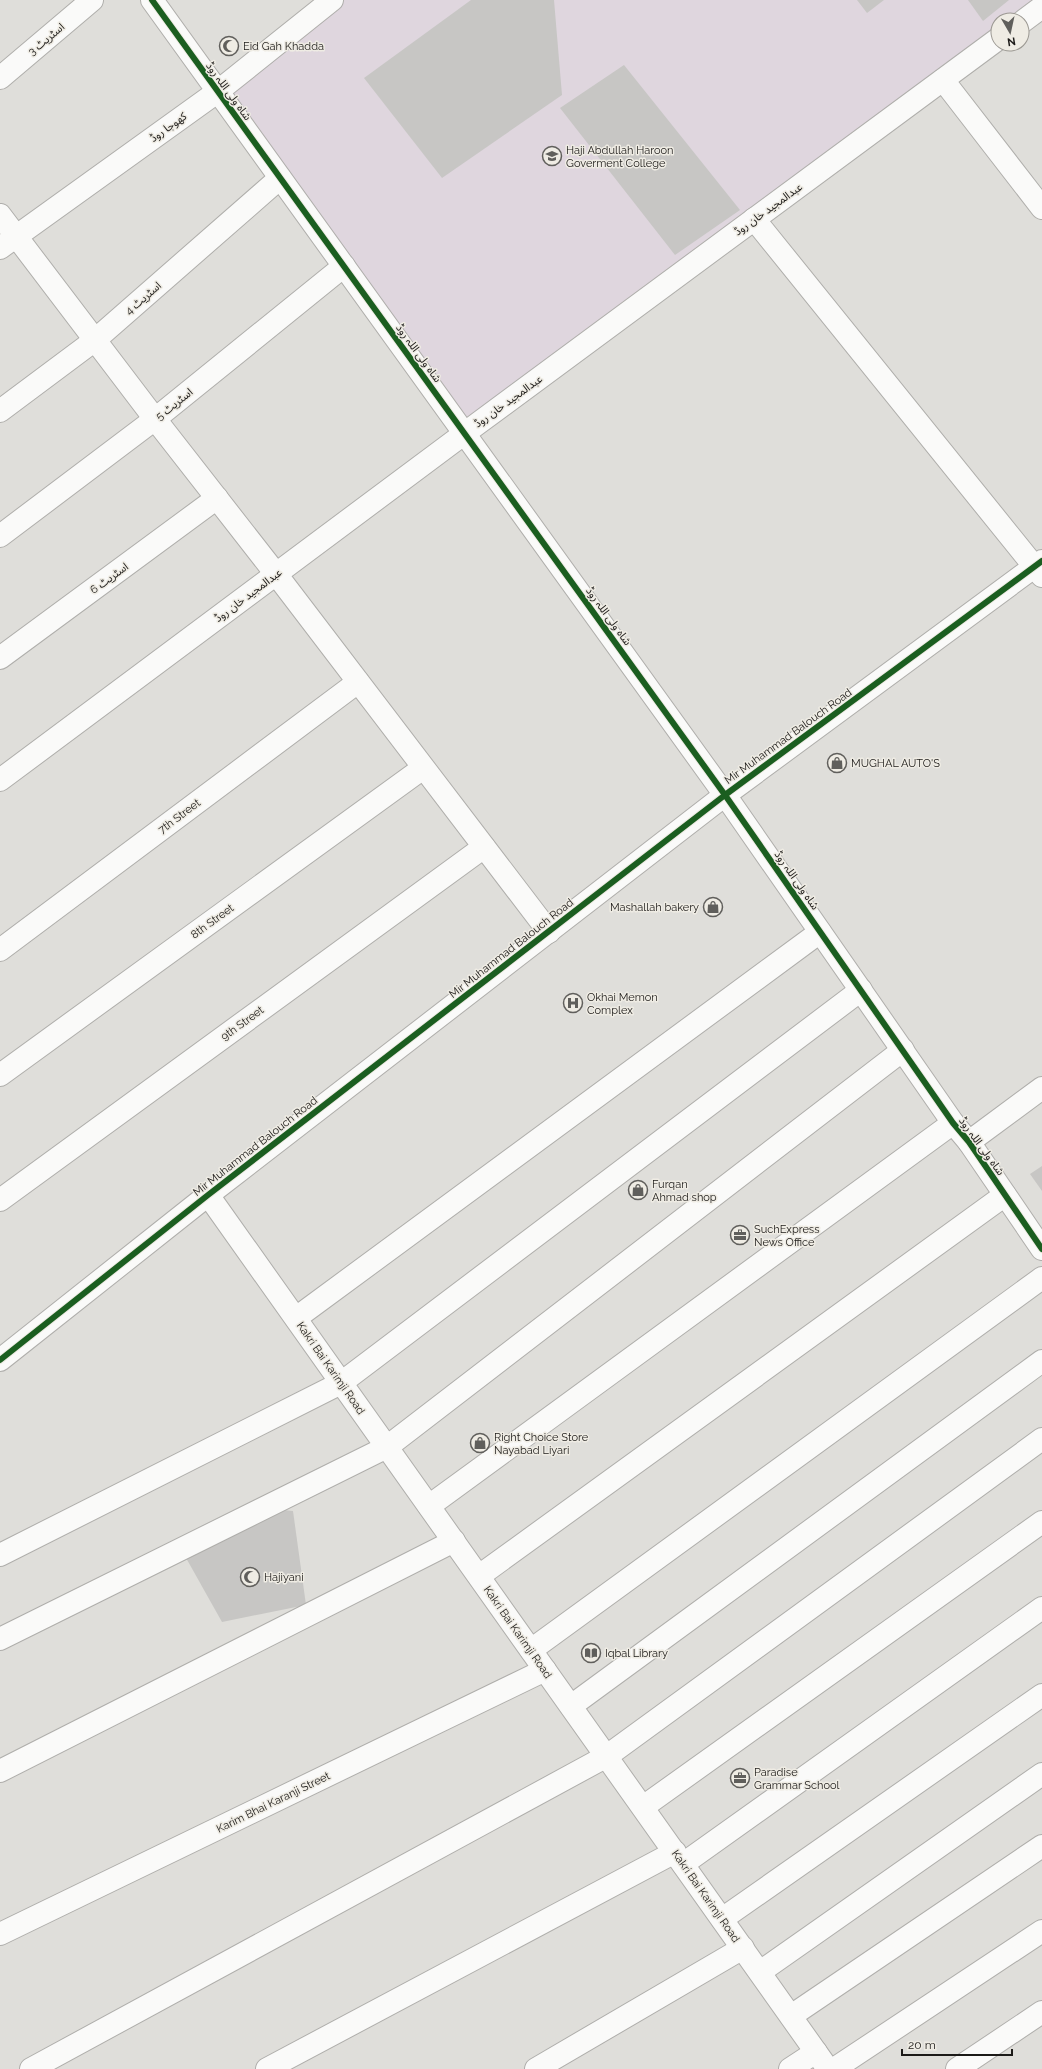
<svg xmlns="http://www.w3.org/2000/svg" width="1042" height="2069" viewBox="0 0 1042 2069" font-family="Raleway,'Noto Sans Arabic',sans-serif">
  <rect width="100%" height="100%" fill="#dfdeda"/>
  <polygon fill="#dfd6de" points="332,0 1042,0 1022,20 998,20 998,39 465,433 217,92"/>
  <g fill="#c7c6c4">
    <polygon points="471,0 554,0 562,95 442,178 364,78"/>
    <polygon points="857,0 884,0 867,13"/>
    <polygon points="968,0 1009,0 983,21"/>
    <polygon points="624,65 740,210 675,255 560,108"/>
    <polygon points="1042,1166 1042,1191 1030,1174"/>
    <polygon points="264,1508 293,1511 306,1605 222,1622 181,1549"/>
  </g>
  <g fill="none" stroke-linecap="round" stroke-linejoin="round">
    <defs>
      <g id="minor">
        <polyline points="152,0 725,795 953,1123 969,1142 1042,1249"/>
        <polyline points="1022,22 1042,7"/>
        <polyline points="0,78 92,0"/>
        <polyline points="943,80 1042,208"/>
        <polyline points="0,215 155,419 276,574 549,932"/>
        <polyline points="754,219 1042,576"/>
        <polyline points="0,248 217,92 332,0"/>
        <polyline points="0,411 95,340 280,178"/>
        <polyline points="0,536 155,419 344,266"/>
        <polyline points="0,658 217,498"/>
        <polyline points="0,780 465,433 998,39"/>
        <polyline points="0,950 358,682"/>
        <polyline points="0,1075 423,768"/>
        <polyline points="969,1142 1042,1088"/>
        <polyline points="208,1195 828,2069"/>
        <polyline points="0,1200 484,847"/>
        <polyline points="296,1318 820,932"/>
        <polyline points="0,1360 208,1195 725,795 1042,561"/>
        <polyline points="429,1506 953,1123"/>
        <polyline points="0,1555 341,1383 861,990"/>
        <polyline points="479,1576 1005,1195"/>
        <polyline points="0,1639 387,1447 903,1050"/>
        <polyline points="531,1650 1042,1278"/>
        <polyline points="571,1706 1042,1361"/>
        <polyline points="0,1771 454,1541"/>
        <polyline points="643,1807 1042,1522"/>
        <polyline points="683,1864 1042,1608"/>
        <polyline points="722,1919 1042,1695"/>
        <polyline points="0,1934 545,1670"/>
        <polyline points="760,1972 1042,1774"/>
        <polyline points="791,2016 1042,1846"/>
        <polyline points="31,2069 607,1756 1042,1439"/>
        <polyline points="267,2069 675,1852"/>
        <polyline points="536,2069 743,1948"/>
        <polyline points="790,2069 816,2052"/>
        <polyline points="834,2069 1042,1931"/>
        <polyline points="957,2069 1042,2012"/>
      </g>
    </defs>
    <use href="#minor" stroke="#afaeab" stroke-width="24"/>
    <use href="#minor" stroke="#fafaf9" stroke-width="22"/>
    <defs>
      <g id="cycleway">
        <polyline points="152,0 725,795 953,1123 969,1142 1042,1249"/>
        <polyline points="0,1360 208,1195 725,795 1042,561"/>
      </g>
    </defs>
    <use href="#cycleway" stroke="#efece4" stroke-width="8"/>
    <use href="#cycleway" stroke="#1b5e20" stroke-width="6"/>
  </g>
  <defs>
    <symbol id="mosque-ring" viewBox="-11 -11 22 22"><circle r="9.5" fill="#efece4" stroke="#605f5c" stroke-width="1.5"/><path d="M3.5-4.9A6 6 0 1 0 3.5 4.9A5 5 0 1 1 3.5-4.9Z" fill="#605f5c"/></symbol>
    <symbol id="university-ring" viewBox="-11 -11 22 22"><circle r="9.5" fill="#efece4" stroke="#605f5c" stroke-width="1.5"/><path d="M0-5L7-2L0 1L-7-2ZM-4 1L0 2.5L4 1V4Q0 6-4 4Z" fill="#605f5c"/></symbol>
    <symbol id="shop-ring" viewBox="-11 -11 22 22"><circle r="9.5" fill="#efece4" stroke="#605f5c" stroke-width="1.5"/><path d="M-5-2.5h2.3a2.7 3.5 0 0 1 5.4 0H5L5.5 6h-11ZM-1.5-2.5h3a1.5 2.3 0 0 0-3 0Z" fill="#605f5c"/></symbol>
    <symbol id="hospital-ring" viewBox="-11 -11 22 22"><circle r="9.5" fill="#efece4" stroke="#605f5c" stroke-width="1.5"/><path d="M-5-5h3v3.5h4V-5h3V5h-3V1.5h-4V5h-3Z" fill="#605f5c"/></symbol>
    <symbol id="office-ring" viewBox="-11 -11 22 22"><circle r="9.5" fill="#efece4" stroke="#605f5c" stroke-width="1.5"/><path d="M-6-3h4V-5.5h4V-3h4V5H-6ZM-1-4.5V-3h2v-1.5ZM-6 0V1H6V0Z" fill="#605f5c"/></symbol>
    <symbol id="library-ring" viewBox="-11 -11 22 22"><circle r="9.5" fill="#efece4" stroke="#605f5c" stroke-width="1.5"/><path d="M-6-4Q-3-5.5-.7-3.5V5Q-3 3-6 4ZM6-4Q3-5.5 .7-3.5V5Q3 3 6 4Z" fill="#605f5c"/></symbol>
  </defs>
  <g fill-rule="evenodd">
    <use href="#mosque-ring" x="218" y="35" width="22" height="22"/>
    <use href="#university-ring" x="541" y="145" width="22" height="22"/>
    <use href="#shop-ring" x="826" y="752" width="22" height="22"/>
    <use href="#shop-ring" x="702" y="896" width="22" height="22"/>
    <use href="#hospital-ring" x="562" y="992" width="22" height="22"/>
    <use href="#shop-ring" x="627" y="1179" width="22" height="22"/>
    <use href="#office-ring" x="729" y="1224" width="22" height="22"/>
    <use href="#shop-ring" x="469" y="1432" width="22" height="22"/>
    <use href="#mosque-ring" x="239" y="1566" width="22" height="22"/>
    <use href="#library-ring" x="580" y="1642" width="22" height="22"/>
    <use href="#office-ring" x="729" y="1767" width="22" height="22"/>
  </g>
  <g text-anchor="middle" stroke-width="3" stroke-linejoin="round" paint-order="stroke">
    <g font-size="11" fill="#1c1a18" stroke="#efece4">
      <text transform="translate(46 39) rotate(-40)" y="4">اسٹریٹ 3</text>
      <text transform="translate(229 91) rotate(54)" y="4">شاہ ولی اللہ روڈ</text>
      <text transform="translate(168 127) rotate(-36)" y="4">کھوجا روڈ</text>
      <text transform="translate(768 209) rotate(-36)" y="4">عبدالمجید خان روڈ</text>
      <text transform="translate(143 298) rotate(-41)" y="4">اسٹریٹ 4</text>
      <text transform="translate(419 353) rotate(54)" y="4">شاہ ولی اللہ روڈ</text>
      <text transform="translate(508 401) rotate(-36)" y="4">عبدالمجید خان روڈ</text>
      <text transform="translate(174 404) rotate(-39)" y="4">اسٹریٹ 5</text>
      <text transform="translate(109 578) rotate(-36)" y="4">اسٹریٹ 6</text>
      <text transform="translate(248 595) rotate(-37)" y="4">عبدالمجید خان روڈ</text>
      <text transform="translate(609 616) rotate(54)" y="4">شاہ ولی اللہ روڈ</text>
      <text transform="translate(788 736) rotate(-36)" y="4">Mir Muhammad Balouch Road</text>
      <text transform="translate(179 816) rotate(-37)" y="4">7th Street</text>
      <text transform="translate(797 880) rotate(55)" y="4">شاہ ولی اللہ روڈ</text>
      <text transform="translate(212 921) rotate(-36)" y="4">8th Street</text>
      <text transform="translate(511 948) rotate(-38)" y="4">Mir Muhammad Balouch Road</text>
      <text transform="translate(242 1023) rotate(-36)" y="4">9th Street</text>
      <text transform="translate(255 1146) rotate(-38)" y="4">Mir Muhammad Balouch Road</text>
      <text transform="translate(982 1146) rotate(54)" y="4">شاہ ولی اللہ روڈ</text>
      <text transform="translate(331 1368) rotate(55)" y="4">Kakri Bai Karimji Road</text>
      <text transform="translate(518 1632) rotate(55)" y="4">Kakri Bai Karimji Road</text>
      <text transform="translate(273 1802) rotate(-26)" y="4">Karim Bhai Karanji Street</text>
      <text transform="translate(706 1896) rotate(55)" y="4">Kakri Bai Karimji Road</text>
    </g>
    <g font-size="11" fill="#1c1a18" stroke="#efece4" text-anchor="start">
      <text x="243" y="50">Eid Gah Khadda</text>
      <text x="566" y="154">Haji Abdullah Haroon<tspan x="566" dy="13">Goverment College</tspan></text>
      <text x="851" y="767">MUGHAL AUTO'S</text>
      <text x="699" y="911" text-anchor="end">Mashallah bakery</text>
      <text x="587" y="1001">Okhai Memon<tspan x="587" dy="13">Complex</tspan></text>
      <text x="652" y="1188">Furqan<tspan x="652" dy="13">Ahmad shop</tspan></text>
      <text x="754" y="1233">SuchExpress<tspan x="754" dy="13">News Office</tspan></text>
      <text x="494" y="1441">Right Choice Store<tspan x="494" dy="13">Nayabad Liyari</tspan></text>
      <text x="264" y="1581">Hajiyani</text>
      <text x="605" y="1657">Iqbal Library</text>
      <text x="754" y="1776">Paradise<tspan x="754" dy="13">Grammar School</tspan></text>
    </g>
  </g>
  <g transform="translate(1010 32) rotate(171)"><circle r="19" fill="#efece4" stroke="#9b9892"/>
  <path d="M0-3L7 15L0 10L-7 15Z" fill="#605f5c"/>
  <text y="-6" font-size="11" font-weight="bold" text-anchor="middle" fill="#1c1a18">N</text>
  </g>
  <path d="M902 2049v6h110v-6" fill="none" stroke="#1c1a18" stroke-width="2"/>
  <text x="908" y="2049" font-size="12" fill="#1c1a18" stroke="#efece4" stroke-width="3" paint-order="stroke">20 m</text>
</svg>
